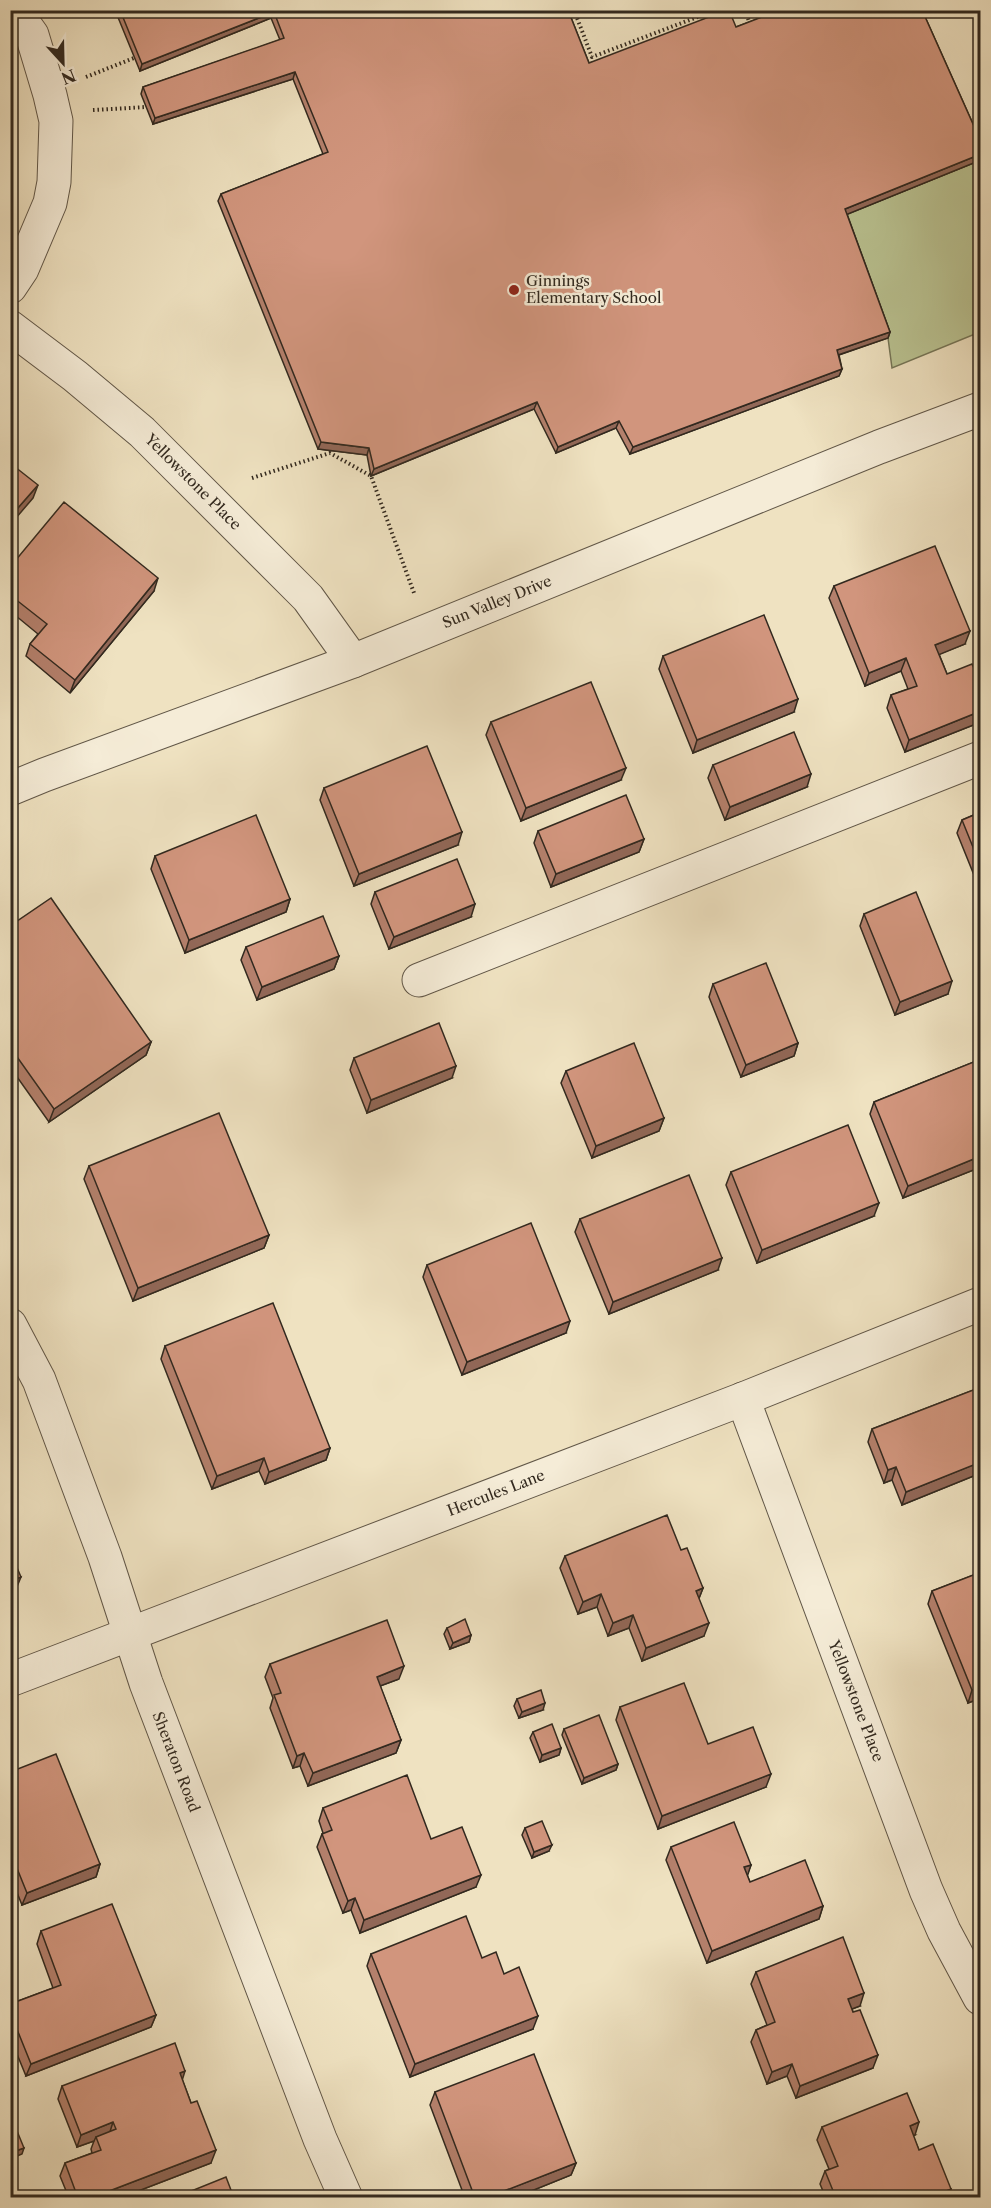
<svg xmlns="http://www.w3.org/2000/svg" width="991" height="2208" viewBox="0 0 991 2208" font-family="'Libre Caslon Text',serif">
  <rect width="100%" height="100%" fill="#efe2c1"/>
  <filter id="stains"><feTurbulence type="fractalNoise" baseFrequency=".00333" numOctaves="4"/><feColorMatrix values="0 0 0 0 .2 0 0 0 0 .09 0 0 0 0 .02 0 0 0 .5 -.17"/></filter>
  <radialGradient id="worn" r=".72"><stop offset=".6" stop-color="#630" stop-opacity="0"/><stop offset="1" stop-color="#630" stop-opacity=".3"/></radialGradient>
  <polygon fill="#bac392" stroke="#767658" stroke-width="1.5" points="980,160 980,332 892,368 888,338 843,216"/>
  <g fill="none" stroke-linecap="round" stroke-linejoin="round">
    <defs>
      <g id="minor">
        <polyline points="10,287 22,269 50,203 54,182 56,121 50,95 32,35 14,10"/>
        <polyline points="10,327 75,376 142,432 308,598 353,661"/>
        <polyline points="10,789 44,775 353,661 879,447 980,409"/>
        <polyline points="419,980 980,758"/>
        <polyline points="10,1325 39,1380 105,1557 146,1683 320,2139 346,2198"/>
        <polyline points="743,1399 926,1890 944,1931 980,1998"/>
        <polyline points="10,1680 743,1399 980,1304"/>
      </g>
    </defs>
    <use href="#minor" stroke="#615748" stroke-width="35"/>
    <g stroke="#32291f" stroke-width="4" stroke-dasharray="1.5 3" stroke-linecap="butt">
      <polyline points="574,10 592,57 716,10"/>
      <polyline points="745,10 751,27"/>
      <polyline points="86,77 134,58"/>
      <polyline points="93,110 146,107"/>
      <polyline points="252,478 330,453 371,476 414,593"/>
    </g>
    <use href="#minor" stroke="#f5ecd7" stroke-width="33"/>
  </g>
  <g fill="#b4806c" stroke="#32291f" stroke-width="1.5">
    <polygon points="115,10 568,10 589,63 736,27 763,17 761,10 922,10 981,142 981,160 847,214 890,332 888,338 839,355 842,369 839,376 630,454 616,428 556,453 534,409 371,476 367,455 318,449 218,201 221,194 323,154 293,79 153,124 141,94 143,87 280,40 271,18 140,71"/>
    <polygon points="10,567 154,591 70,693 26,656 30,644 38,634 10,611"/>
    <polygon points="834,586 965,644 939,654 947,674 981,684 981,722 905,752 887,708 891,695 908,689 901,671 865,686 829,598"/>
    <polygon points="663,656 794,712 693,753 659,669"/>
    <polygon points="491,722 621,780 521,821 486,735"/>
    <polygon points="713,765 807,787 725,820 708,778"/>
    <polygon points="324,788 458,845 354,886 320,800"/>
    <polygon points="981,812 981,873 974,875 957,833 962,820"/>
    <polygon points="538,831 644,839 639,852 551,887 534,843"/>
    <polygon points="155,856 290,899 286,912 185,953 151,869"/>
    <polygon points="375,892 471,917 389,949 371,904"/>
    <polygon points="864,914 948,994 895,1015 860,926"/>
    <polygon points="10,926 151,1042 146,1055 49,1122 10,1067"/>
    <polygon points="246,947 339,956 334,969 257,1000 241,960"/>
    <polygon points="713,984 798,1043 794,1056 741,1077 709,997"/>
    <polygon points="354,1058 452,1078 367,1113 350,1070"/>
    <polygon points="981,1059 981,1167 903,1198 870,1114 874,1102"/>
    <polygon points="566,1071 664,1118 659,1131 592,1158 561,1083"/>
    <polygon points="89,1166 269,1235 264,1248 133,1301 84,1179"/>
    <polygon points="731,1172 874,1216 757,1263 726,1185"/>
    <polygon points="580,1219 718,1270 609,1314 575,1232"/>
    <polygon points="427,1265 566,1333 462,1375 423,1277"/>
    <polygon points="165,1346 330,1448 326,1460 265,1484 259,1471 212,1489 161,1359"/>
    <polygon points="981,1387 981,1488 976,1475 902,1505 892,1480 884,1483 868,1442 872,1429"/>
    <polygon points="681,1550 703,1588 699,1598 704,1636 642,1661 629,1628 608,1636 597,1607 578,1614 560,1568 565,1556"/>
    <polygon points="981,1572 981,1698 968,1703 928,1604 932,1591"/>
    <polygon points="447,1628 471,1635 469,1642 450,1649 444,1634"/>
    <polygon points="270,1664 399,1679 380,1686 401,1740 396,1753 308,1786 300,1766 293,1768 270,1708 273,1698 265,1677"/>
    <polygon points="517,1699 543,1710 519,1718 514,1706"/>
    <polygon points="620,1707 708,1744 766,1787 658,1829 616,1720"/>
    <polygon points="564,1729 618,1764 616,1770 582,1784 562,1735"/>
    <polygon points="533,1732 561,1748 559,1755 540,1762 530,1738"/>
    <polygon points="10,1772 100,1864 96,1877 22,1905 10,1875"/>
    <polygon points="323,1808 431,1839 476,1887 360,1933 351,1910 343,1913 317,1847 322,1834 323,1833 319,1821"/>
    <polygon points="525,1828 549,1851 532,1858 522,1835"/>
    <polygon points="671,1847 751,1865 747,1875 750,1882 823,1906 819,1919 707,1963 666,1860"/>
    <polygon points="41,1931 156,2015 151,2027 26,2076 10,2037 10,2004 53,1988 37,1944"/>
    <polygon points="371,1954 482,1958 504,1974 533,2029 410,2077 367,1966"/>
    <polygon points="756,1972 860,2006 852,2009 873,2068 796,2098 787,2076 767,2084 751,2042 756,2030 767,2025 751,1984"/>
    <polygon points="182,2079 191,2103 211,2163 120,2198 69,2198 60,2176 65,2163 92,2153 91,2149 94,2141 77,2147 58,2099 62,2086"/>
    <polygon points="435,2092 576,2163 571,2175 514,2198 465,2198 430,2105"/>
    <polygon points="822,2127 915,2135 913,2136 919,2150 948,2198 826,2198 820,2184 825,2171 829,2169 817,2140"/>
  </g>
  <g fill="#926858" stroke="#32291f" stroke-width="1.5">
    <polygon points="274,12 271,18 140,71 142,64"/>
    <polygon points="295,72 293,79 153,124 155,118"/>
    <polygon points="981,154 981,160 843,216 845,209"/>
    <polygon points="890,332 888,338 835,356 837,350"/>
    <polygon points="842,369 839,376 630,454 633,447"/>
    <polygon points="537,402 534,409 371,476 374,469"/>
    <polygon points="619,421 616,428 556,453 558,447"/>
    <polygon points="321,442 369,448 367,455 318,449"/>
    <polygon points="38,485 33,498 10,525 10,517"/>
    <polygon points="158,578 154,591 70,693 75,680"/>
    <polygon points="970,631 965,644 931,658 935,645"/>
    <polygon points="906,658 901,671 865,686 869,673"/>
    <polygon points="798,699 794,712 693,753 697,740"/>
    <polygon points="981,711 981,722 905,752 909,740"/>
    <polygon points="626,768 621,780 521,821 526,808"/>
    <polygon points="811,774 807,787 725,820 730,807"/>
    <polygon points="462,832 458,845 354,886 359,874"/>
    <polygon points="644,839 639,852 551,887 556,874"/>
    <polygon points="979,862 981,862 981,873 974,875"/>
    <polygon points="290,899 286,912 185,953 189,940"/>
    <polygon points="475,904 471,917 389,949 394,937"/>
    <polygon points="339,956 334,969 257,1000 262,987"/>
    <polygon points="952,981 948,994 895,1015 900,1002"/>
    <polygon points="151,1042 146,1055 49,1122 54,1109"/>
    <polygon points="798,1043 794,1056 741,1077 746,1065"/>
    <polygon points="456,1066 452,1078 367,1113 371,1100"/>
    <polygon points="664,1118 659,1131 592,1158 596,1146"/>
    <polygon points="981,1156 981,1167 903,1198 908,1186"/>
    <polygon points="879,1203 874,1216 757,1263 762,1250"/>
    <polygon points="269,1235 264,1248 133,1301 138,1288"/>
    <polygon points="722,1258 718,1270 609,1314 613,1302"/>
    <polygon points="570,1321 566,1333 462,1375 467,1362"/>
    <polygon points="330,1448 326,1460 265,1484 269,1472"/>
    <polygon points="264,1458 259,1471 212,1489 217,1476"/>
    <polygon points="980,1462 976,1475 902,1505 906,1492"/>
    <polygon points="896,1467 892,1480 884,1483 888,1470"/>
    <polygon points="21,1577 16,1589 10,1592 10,1581"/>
    <polygon points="703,1588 698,1601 696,1591"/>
    <polygon points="601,1594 597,1607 578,1614 583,1602"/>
    <polygon points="633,1615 629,1628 608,1636 613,1623"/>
    <polygon points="709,1623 704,1636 642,1661 646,1648"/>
    <polygon points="471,1635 469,1642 450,1649 453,1643"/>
    <polygon points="404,1666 399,1679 372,1689 377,1677"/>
    <polygon points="981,1687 981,1698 968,1703 972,1690"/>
    <polygon points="545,1703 543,1710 519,1718 522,1712"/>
    <polygon points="401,1740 396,1753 308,1786 313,1773"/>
    <polygon points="561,1748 559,1755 540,1762 542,1755"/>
    <polygon points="304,1753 300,1766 293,1768 297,1756"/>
    <polygon points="618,1764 616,1770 582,1784 584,1778"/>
    <polygon points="771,1774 766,1787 658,1829 662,1816"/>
    <polygon points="552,1845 549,1851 532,1858 534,1852"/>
    <polygon points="100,1864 96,1877 22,1905 27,1893"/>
    <polygon points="751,1865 747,1877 744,1867"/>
    <polygon points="481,1875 476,1887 360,1933 364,1920"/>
    <polygon points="355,1898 351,1910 343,1913 348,1901"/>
    <polygon points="823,1906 819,1919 707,1963 712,1951"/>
    <polygon points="864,1993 860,2006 844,2012 848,1999"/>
    <polygon points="156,2015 151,2027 26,2076 31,2064"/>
    <polygon points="538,2016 533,2029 410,2077 415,2064"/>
    <polygon points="878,2055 873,2068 796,2098 800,2086"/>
    <polygon points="792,2064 787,2076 767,2084 772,2072"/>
    <polygon points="185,2071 181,2084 180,2073"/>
    <polygon points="113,2122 109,2135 96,2137 94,2141 77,2147 81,2135"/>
    <polygon points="919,2122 915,2135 905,2139 910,2126"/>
    <polygon points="24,2148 22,2154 10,2159 10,2153"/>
    <polygon points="216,2150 211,2163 120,2198 91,2198"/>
    <polygon points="576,2163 571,2175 514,2198 486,2198"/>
    <polygon points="951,2189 948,2198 930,2198"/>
  </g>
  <g fill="#d1957d" stroke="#32291f" stroke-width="1.5">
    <polygon points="120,10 568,10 589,63 727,10 729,10 736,27 767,15 765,10 922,10 981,142 981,154 845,209 890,332 837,350 842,369 633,447 619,421 558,447 537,402 374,469 369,448 321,442 221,194 328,152 295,72 155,118 143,87 284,38 274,12 142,64"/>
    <polygon points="10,463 38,485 10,517"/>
    <polygon points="64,502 158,578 75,680 30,644 47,624 10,595 10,567"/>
    <polygon points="935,546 970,631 935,645 947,674 972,664 981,684 981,711 909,740 891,695 917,686 906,658 869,673 834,586"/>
    <polygon points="764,615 798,699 697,740 663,656"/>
    <polygon points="591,682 626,768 526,808 491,722"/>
    <polygon points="794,732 811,774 730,807 713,765"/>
    <polygon points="427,746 462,832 359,874 324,788"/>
    <polygon points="626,795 644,839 556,874 538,831"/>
    <polygon points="981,812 981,862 979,862 962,820"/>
    <polygon points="256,815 290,899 189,940 155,856"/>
    <polygon points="457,859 475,904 394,937 375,892"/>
    <polygon points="916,892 952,981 900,1002 864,914"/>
    <polygon points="51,898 151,1042 54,1109 10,1047 10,926"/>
    <polygon points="323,916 339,956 262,987 246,947"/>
    <polygon points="766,963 798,1043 746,1065 713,984"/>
    <polygon points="439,1023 456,1066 371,1100 354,1058"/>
    <polygon points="634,1043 664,1118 596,1146 566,1071"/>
    <polygon points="981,1059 981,1156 908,1186 874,1102"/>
    <polygon points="219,1113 269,1235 138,1288 89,1166"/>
    <polygon points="848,1125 879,1203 762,1250 731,1172"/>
    <polygon points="689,1175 722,1258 613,1302 580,1219"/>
    <polygon points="531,1223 570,1321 467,1362 427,1265"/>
    <polygon points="273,1303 330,1448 269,1472 264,1458 217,1476 165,1346"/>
    <polygon points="981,1387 981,1462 906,1492 896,1467 888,1470 872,1429"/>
    <polygon points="667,1515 681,1550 687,1548 703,1588 696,1591 709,1623 646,1648 633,1615 613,1623 601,1594 583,1602 565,1556"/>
    <polygon points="10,1551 21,1577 10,1581"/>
    <polygon points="981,1572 981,1687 972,1690 932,1591"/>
    <polygon points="465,1619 471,1635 453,1643 447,1628"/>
    <polygon points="387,1620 404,1666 377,1677 401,1740 313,1773 304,1753 297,1756 274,1695 281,1693 270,1664"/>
    <polygon points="684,1683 708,1744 753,1727 771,1774 662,1816 620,1707"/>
    <polygon points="541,1690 545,1703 522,1712 517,1699"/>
    <polygon points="599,1715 618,1764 584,1778 564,1729"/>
    <polygon points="552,1724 561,1748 542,1755 533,1732"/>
    <polygon points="56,1754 100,1864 27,1893 10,1851 10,1772"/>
    <polygon points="407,1775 431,1839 462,1827 481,1875 364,1920 355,1898 348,1901 322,1834 332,1830 323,1808"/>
    <polygon points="542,1821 552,1845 534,1852 525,1828"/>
    <polygon points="734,1822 751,1865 744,1867 750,1882 805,1860 823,1906 712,1951 671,1847"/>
    <polygon points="112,1904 156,2015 31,2064 10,2012 10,2004 61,1985 41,1931"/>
    <polygon points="466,1916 482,1958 496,1952 504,1974 519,1967 538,2016 415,2064 371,1954"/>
    <polygon points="843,1937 864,1993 848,1999 853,2012 860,2010 878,2055 800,2086 792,2064 772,2072 756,2030 775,2022 756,1972"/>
    <polygon points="175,2043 185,2071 180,2073 191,2103 197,2101 216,2150 91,2198 78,2198 65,2163 101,2150 96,2137 116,2129 113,2122 81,2135 62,2086"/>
    <polygon points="534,2054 576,2163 486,2198 475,2198 435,2092"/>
    <polygon points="907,2093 919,2122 910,2126 919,2150 933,2144 951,2189 930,2198 850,2198 850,2196 846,2198 836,2198 825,2171 838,2166 822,2127"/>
    <polygon points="10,2114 24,2148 10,2153"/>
    <polygon points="226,2177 234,2198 174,2198"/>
  </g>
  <circle fill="#8f2418" stroke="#f5ecd7" stroke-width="2" cx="514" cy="290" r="6"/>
  <g text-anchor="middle" stroke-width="5" stroke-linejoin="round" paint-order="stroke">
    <g font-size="15" fill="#32291f" stroke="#f5ecd7" text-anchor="start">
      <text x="526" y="286">Ginnings<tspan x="526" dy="17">Elementary School</tspan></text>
    </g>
    <g font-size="15" fill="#32291f" stroke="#f5ecd7">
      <text transform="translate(193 482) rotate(45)" y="5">Yellowstone Place</text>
      <text transform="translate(497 602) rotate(-22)" y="5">Sun Valley Drive</text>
      <text transform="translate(496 1493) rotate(-21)" y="5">Hercules Lane</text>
      <text transform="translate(856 1701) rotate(69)" y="5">Yellowstone Place</text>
      <text transform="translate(176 1762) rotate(69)" y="5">Sheraton Road</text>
    </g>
  </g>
  <rect width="991" height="2208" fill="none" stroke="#efe2c1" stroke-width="36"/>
  <rect x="12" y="12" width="967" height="2184" fill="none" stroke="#32291f" stroke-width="3"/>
  <rect x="18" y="18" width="955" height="2172" fill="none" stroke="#32291f" stroke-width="1.5"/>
  <g transform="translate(63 63) rotate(158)" stroke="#f5ecd7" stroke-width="4.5" paint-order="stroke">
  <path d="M0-4.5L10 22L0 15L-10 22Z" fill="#32291f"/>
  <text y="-9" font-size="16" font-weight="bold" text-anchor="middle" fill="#32291f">N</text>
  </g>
  <rect width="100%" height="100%" filter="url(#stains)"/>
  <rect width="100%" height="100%" fill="url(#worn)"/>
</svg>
